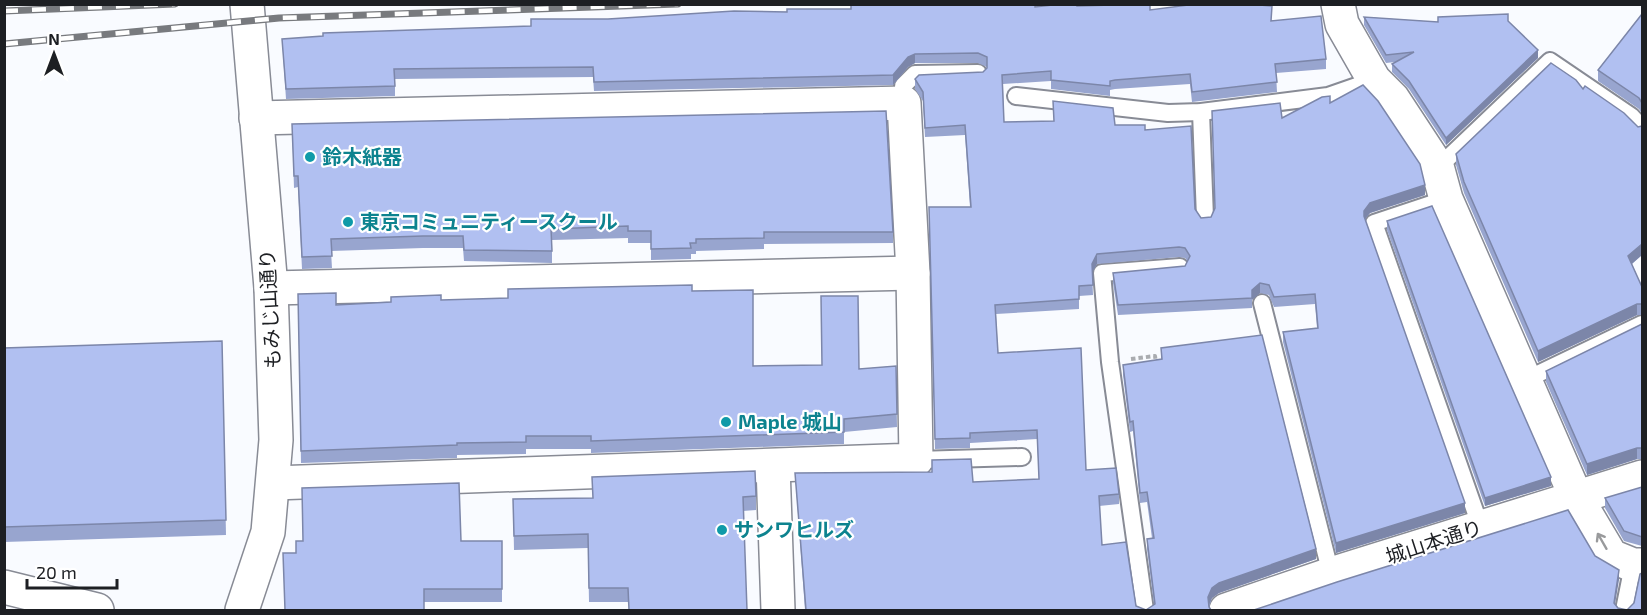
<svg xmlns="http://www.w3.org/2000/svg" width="1647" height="615" viewBox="0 0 1647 615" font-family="'Exo 2','Noto Sans JP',sans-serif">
  <rect width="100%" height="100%" fill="#f9fbff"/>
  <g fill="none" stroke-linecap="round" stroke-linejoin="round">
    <defs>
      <g id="lane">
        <polyline points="1016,96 1168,113 1201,112 1328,96 1374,80"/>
        <polyline points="904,103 903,86 915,74 978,73"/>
        <polyline points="1201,112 1205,218"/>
        <polyline points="1437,166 1448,158 1550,61 1631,116 1642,128"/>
        <polyline points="1446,199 1374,223 1481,528"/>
        <polyline points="1262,303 1331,574"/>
        <polyline points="1523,381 1642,324"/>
        <polyline points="916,460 1022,457"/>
        <polyline points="1145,610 1110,362 1102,273 1180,267"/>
        <polyline points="1624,610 1633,565"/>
      </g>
      <g id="street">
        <polyline points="1338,4 1342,24 1374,80 1393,99 1437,166 1446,199 1576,497 1611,556 1633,565 1642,565"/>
        <polyline points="256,118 904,103 913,273 916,460 274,483"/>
        <polyline points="271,288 913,273"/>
        <polyline points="773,466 778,610"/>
        <polyline points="4,587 97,610"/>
        <polyline points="1226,610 1331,574 1642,477"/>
      </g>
      <polyline id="secondary" points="242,610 268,532 276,440 271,288 247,4"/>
    </defs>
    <use href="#lane" stroke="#888b95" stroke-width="20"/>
    <use href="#street" stroke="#888b95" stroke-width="36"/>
    <use href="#secondary" stroke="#888b95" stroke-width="36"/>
    <polyline stroke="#aaacb0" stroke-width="4" stroke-dasharray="4.5 3" stroke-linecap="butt" points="1131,359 1155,356 1156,363"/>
    <use href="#lane" stroke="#fff" stroke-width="16"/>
    <use href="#street" stroke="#fff" stroke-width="33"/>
    <use href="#secondary" stroke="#fff" stroke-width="33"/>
    <defs>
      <g id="rail">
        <polyline points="4,11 175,4"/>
        <polyline points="4,44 279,18 678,4"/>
      </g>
    </defs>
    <use href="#rail" stroke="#787a7e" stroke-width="7"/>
    <use href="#rail" stroke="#fff" stroke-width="4.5" stroke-dasharray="14" stroke-linecap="butt"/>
  </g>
  <g fill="#98a5cf">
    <polygon points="1077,6 1150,10 1272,20 1326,59 1326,69 1276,73 1277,92 1192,102 1190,84 1115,89 1110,90 1110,96 1051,89 1051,81 1003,84 1004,122 1054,121 1053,101 1115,125 1145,130 1201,218 1211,217 1282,118 1330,103 1425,195 1370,213 1365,219 1465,513 1336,553 1283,342 1283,332 1317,328 1315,304 1274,307 1269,295 1260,293 1252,299 1252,308 1118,315 1113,283 1113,273 1185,266 1188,262 1185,258 1179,257 1097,264 1092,272 1093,295 1079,296 1079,309 996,314 998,353 1086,470 1119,494 1119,504 1099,506 1102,545 1136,606 1146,610 805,610 795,473 973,482 1039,479 1037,439 970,443 970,448 935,449 929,207 970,207 965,135 925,137 923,101 915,89 915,79 983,72 987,68 987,67 978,63 915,63 908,67 893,85 594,91 593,77 395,79 395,96 286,99 282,39 531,26 608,19 851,9"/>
    <polygon points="1642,14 1642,114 1639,109 1598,81 1598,70"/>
    <polygon points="1364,17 1438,22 1508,21 1538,58 1446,145 1409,89 1392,72 1392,64 1395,62 1386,63 1364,25"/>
    <polygon points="292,124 893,232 893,243 764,244 764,249 696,251 696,254 691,254 691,259 651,260 651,243 628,243 628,238 552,240 552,263 464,261 463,248 423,248 331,251 332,268 302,269 298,187 294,188"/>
    <polygon points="1456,154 1642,255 1632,264 1642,287 1642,315 1637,315 1538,362 1464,193 1456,165"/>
    <polygon points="1387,221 1551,486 1485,506 1387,230"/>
    <polygon points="692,291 753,366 859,369 896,366 897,427 844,432 844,444 591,453 591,449 526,449 526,454 457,455 457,458 301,463 298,294 336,305"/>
    <polygon points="1642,324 1642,459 1637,459 1587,475 1546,382 1546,371"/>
    <polygon points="222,341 226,535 4,542 4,348"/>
    <polygon points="1161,348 1316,559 1219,593 1212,598 1209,607 1154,604 1147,549 1147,539 1152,538 1147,502 1140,503 1133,431 1130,432 1123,375 1123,365 1161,360"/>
    <polygon points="592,477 756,496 756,510 743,511 628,602 589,602 588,548 514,550 513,499 593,498"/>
    <polygon points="1642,487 1642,546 1624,541 1605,508 1605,498"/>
    <polygon points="461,541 502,541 502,602 424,602 296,553"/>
  </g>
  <g fill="#7c86a9">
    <polygon points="1538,50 1538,58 1446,145 1446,138"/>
    <polygon points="915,54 915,63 908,67 893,85 893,75 908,57"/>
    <polygon points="1425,185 1425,195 1370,213 1364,220 1364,211 1370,203"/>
    <polygon points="1642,244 1642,255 1628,267 1628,256"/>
    <polygon points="1097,254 1097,264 1092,273 1092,264"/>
    <polygon points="1260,283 1260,293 1252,300 1252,290"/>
    <polygon points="1637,304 1637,315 1538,362 1538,351"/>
    <polygon points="1637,448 1637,459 1587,475 1587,464"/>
    <polygon points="1551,477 1551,486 1485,506 1485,498"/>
    <polygon points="1465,503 1465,513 1336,553 1336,543"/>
    <polygon points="1316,549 1316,559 1219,593 1212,598 1208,607 1208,597 1212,588 1219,583"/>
    <polygon points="1619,570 1619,580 1614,610 1614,603"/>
  </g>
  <g fill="#b1c0f1" stroke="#7c86a9" stroke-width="1.5">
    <polygon points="1035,4 1035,7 1062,4 1077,4 1077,6 1150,4 1150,10 1196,4 1246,4 1272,6 1271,21 1321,16 1326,59 1275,64 1277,82 1192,92 1190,74 1115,80 1110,81 1110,86 1051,80 1051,71 1002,75 1004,122 1054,121 1053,101 1113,108 1115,125 1145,125 1145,130 1191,126 1195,209 1201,218 1211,217 1215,208 1212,111 1280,103 1282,118 1322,97 1330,96 1330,103 1363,85 1378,101 1420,164 1425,185 1370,203 1364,211 1364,216 1465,503 1336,543 1283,332 1318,328 1315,294 1274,297 1269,285 1260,283 1252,290 1252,298 1118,305 1113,273 1185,266 1190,256 1185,248 1179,247 1097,254 1092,264 1093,285 1079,286 1079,299 995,305 998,353 1081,348 1086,470 1116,468 1119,494 1099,496 1102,545 1126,542 1136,606 1146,610 806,610 795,473 932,472 932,460 971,459 973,482 1039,479 1037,430 970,433 970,438 935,439 929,207 971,207 965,125 925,128 923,92 915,79 919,75 983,72 987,68 987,57 978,53 915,54 908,57 893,75 594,82 593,67 394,69 395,86 286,89 282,39 323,36 323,33 531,26 531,19 608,19 734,11 787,12 787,9 851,9 851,5"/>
    <polygon points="1508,14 1508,21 1538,50 1446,138 1409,81 1392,64 1414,52 1386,55 1364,17 1438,22 1438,17"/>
    <polygon points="1642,14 1642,103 1639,98 1598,70"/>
    <polygon points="1551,63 1576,80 1583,89 1585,86 1624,113 1638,127 1642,126 1642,244 1628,256 1642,287 1642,304 1637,304 1538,351 1464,182 1456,154"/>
    <polygon points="886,111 893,232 764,232 764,238 696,239 696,243 690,243 691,248 651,249 651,231 628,231 628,226 551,229 552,251 464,250 463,236 423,236 331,239 332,256 302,257 298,176 294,176 292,124"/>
    <polygon points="1432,206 1551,477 1485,498 1387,221"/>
    <polygon points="692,285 692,291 753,290 753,366 822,365 821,296 858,296 859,369 896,366 897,414 844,419 844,432 591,441 591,436 526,436 526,442 457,443 457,445 301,451 298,294 336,293 336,305 391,302 391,297 441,295 441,300 508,298 508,289"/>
    <polygon points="1642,324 1642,448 1637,448 1587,464 1546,371"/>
    <polygon points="1262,335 1316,549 1219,583 1212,588 1208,597 1209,607 1211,610 1146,610 1155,604 1147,539 1154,538 1147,492 1140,493 1133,421 1130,422 1123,365 1162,359 1161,348"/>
    <polygon points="222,341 226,520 4,527 4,348"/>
    <polygon points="755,471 756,496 743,497 747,610 629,610 628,588 589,588 588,534 514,536 513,499 593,498 592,477"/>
    <polygon points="459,483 461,541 502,541 502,589 424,589 424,610 285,610 283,553 296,553 296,541 303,541 302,488"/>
    <polygon points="1642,487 1642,537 1624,531 1605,498"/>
    <polygon points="1568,510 1595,556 1619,570 1614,603 1618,608 1627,610 1634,603 1640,574 1642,573 1642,610 1254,610 1337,582"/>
  </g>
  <defs><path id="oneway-shaft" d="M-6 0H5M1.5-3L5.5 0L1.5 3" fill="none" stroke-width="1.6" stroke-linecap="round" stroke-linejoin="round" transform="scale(1.5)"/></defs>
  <use stroke="#999a9c" href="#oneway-shaft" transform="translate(1602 541) rotate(-120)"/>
  <g fill="#0f9aa8" stroke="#fff" stroke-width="2">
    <circle cx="310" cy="157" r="6"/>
    <circle cx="348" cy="222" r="6"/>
    <circle cx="726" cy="422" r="6"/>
    <circle cx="722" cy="530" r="6"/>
  </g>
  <g text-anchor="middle" stroke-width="4.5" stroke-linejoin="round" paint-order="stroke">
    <g font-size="20" font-weight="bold" fill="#0d838f" stroke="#fff" text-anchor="start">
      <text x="322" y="164">鈴木紙器</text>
      <text x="360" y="229">東京コミュニティースクール</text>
      <text x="738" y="429">Maple 城山</text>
      <text x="734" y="537">サンワヒルズ</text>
    </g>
    <g font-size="20" fill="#1d1f23" stroke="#fff">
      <text transform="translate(270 309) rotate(-93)" y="7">もみじ山通り</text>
      <text transform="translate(1434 542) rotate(-18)" y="7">城山本通り</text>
    </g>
  </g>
  <rect width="1647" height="615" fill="none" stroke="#1d1f23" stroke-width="12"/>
  <g transform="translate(54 54)" stroke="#ffffff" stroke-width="4.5" paint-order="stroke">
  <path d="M0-4.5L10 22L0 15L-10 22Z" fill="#1d1f23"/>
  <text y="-9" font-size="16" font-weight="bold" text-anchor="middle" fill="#1d1f23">N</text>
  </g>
  <path d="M27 579v9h90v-9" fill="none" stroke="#1d1f23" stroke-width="3"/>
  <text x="36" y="579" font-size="18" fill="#1d1f23" stroke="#ffffff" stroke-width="4.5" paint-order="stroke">20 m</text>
</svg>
